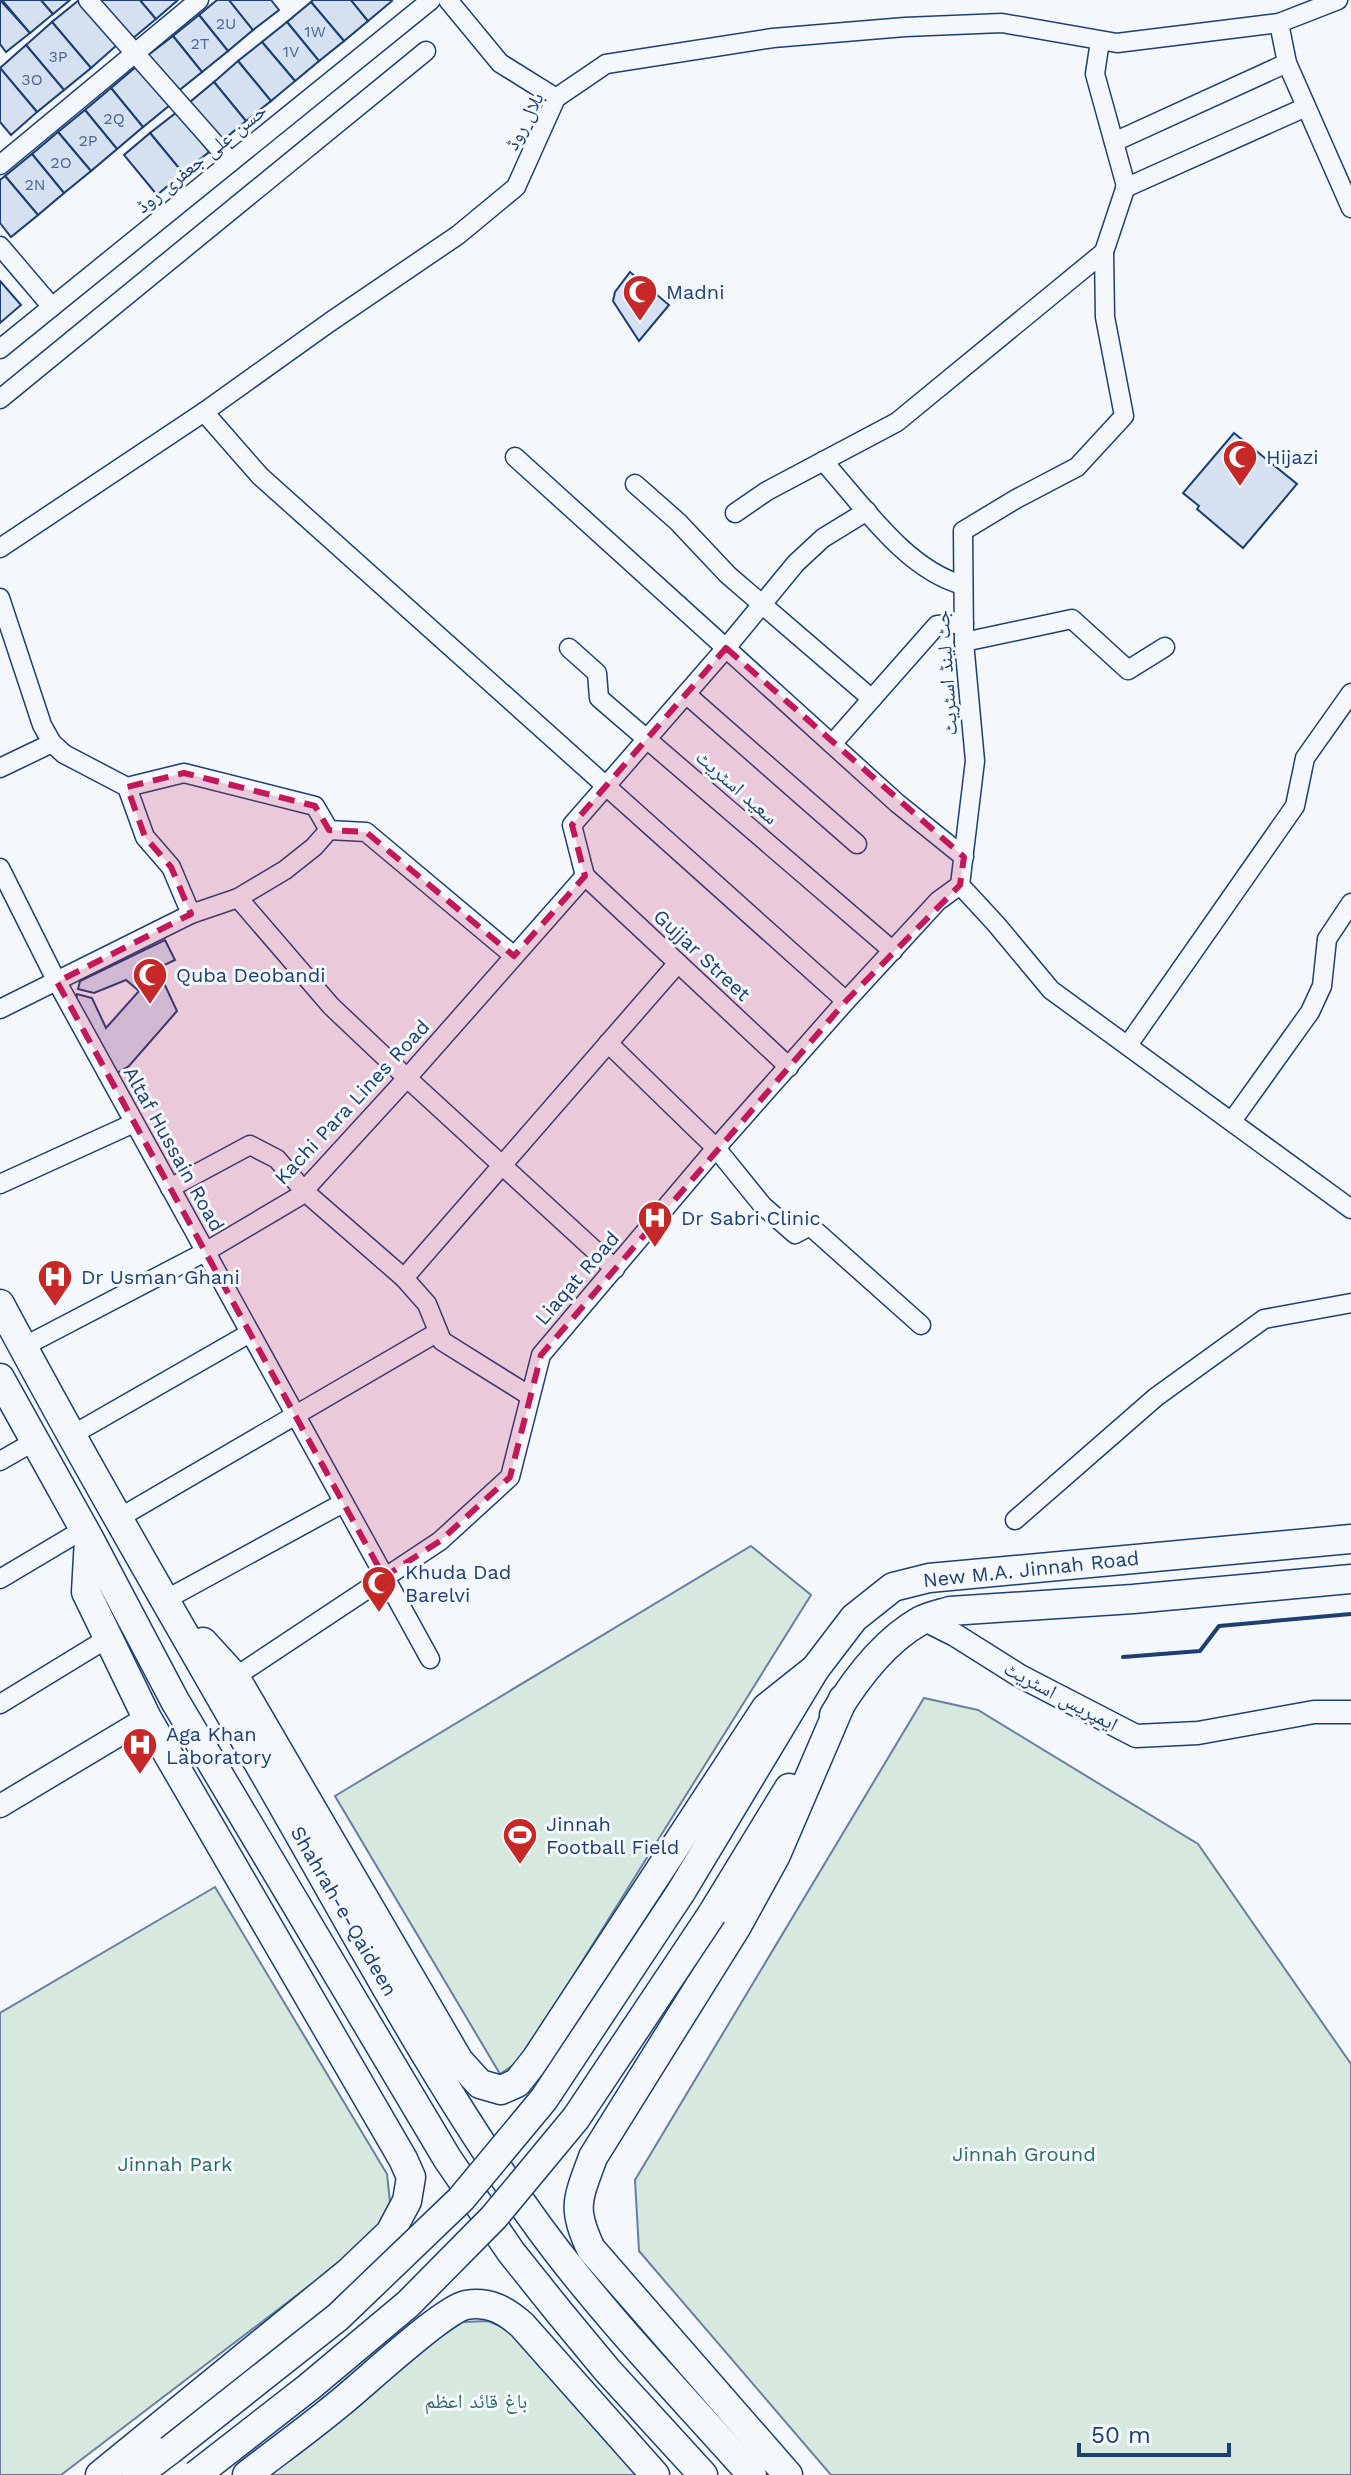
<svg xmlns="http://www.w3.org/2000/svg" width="1351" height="2475" viewBox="0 0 1351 2475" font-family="'Work Sans','Noto Naskh Arabic',sans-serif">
  <rect width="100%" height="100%" fill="#f4f7fb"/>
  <g fill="#d7e8df" stroke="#687fa3" stroke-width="2">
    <polygon points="751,1546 811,1595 540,2029 524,2058 500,2074 335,1796"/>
    <polygon points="924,1698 978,1710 1198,1844 1351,2064 1351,2475 831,2475 639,2251 635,2180"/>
    <polygon points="215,1887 387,2174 390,2202 375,2231 347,2257 61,2475 0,2475 0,2013"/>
    <polygon points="488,2321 507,2329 521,2341 639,2475 268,2475 340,2420 439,2338 463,2322"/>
  </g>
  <g fill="#d5e0f0" stroke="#1d3f73" stroke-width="2">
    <polygon points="0,0 30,33 6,52 0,44"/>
    <polygon points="2,0 41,0 53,14 30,33"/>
    <polygon points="41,0 70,0 53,14"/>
    <polygon points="79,0 117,45 91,68 52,22"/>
    <polygon points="99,0 140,0 156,19 132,39"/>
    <polygon points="140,0 178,0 156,19"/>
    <polygon points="217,0 229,0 253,30 228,51 199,15"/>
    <polygon points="229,0 271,0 279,10 253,30"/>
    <polygon points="313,0 351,0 368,21 344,41 311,2"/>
    <polygon points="351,0 391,0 392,1 368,21"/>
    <polygon points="311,2 344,41 319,61 287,22"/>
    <polygon points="199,15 228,51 202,72 173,36"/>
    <polygon points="52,22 91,68 64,90 26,45"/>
    <polygon points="287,22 319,61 295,81 262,42"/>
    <polygon points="173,36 202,72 177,92 147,56"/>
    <polygon points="262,42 295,81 271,101 238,61"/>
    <polygon points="26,45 64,90 37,112 0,68"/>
    <polygon points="238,61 271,101 246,121 214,82"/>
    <polygon points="137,66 170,105 143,127 111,88"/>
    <polygon points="0,68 37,112 11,135 0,122"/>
    <polygon points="214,82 246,121 222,141 190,102"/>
    <polygon points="111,88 143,127 117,149 85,110"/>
    <polygon points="85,110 117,149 91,171 58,132"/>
    <polygon points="177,112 209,152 183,173 150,133"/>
    <polygon points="58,132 91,171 64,193 32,154"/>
    <polygon points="150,133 183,173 157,195 124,155"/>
    <polygon points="32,154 64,193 38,215 5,176"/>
    <polygon points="5,176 38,215 11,237 0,223 0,180"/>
    <polygon points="630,272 669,305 639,341 613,301 615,292"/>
    <polygon points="0,281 21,305 0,323"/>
    <polygon points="1234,433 1297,484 1243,548 1197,509 1199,506 1183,493"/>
    <polygon points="165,940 175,960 141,976 157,989 163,981 177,1011 129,1066 115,1074 76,1002 77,994 92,998 106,1028 139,991 126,980 94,993 78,989 80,981"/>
  </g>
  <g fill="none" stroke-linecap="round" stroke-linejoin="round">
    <defs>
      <g id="minor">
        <polyline points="88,0 231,162"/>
        <polyline points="448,0 500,63 556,98"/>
        <polyline points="1279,23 1287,63 1351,208"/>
        <polyline points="1100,41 1095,74 1126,186 1104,252 1105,317 1124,416 1077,467 1016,499 963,531 964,642 975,761 960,885 996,924 1051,990 1351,1209"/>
        <polyline points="1114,142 1287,63"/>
        <polyline points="0,165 199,0"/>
        <polyline points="1125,188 1306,107"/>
        <polyline points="0,246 52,307"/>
        <polyline points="0,349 431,0"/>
        <polyline points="0,399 426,51"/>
        <polyline points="204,412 260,476 846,1001"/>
        <polyline points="515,457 897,803 964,857"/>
        <path d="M823,461c39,43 83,109 140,124"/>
        <polyline points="635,484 678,522 728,575 872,699"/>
        <polyline points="735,513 767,491 897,422 1104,252"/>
        <polyline points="0,548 204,412 330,322 458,235 516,187 556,98 606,64 773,38 905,27 1002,23 1117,43 1279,23 1338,0"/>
        <polyline points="0,598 42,725 52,743 64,754 127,787 184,773 315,806 329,830"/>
        <polyline points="964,642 1072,619 1128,670 1165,647"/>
        <polyline points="569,648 597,673 599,698 893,951"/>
        <polyline points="686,694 857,844"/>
        <polyline points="832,744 937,625 964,623"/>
        <polyline points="0,768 52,743"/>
        <polyline points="127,787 145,837 171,867 191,914"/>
        <polyline points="329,830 366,832 514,956"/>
        <polyline points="0,868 57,982 430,1659"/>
        <polyline points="585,876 572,825 726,648 796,563 823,538 867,511"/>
        <polyline points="585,876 789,1067"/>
        <polyline points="238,898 331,1006 407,1078 615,1269"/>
        <polyline points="0,1009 191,914 238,898 285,870 314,847 329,830"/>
        <polyline points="608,1043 716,1148 763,1206 795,1234 810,1226 921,1325"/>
        <polyline points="1128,1045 1295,806 1305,758 1351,693"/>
        <polyline points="1232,1121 1310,1012 1322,986 1327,939 1351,903"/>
        <polyline points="0,1184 134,1123"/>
        <polyline points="170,1188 250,1145 277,1159 304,1191 404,1278 427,1304 442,1341 530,1396"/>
        <polyline points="404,1278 678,963"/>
        <polyline points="23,1347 205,1252 298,1197 407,1078 585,876"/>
        <polyline points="72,1435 250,1333"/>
        <polyline points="0,1461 35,1441"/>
        <polyline points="119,1518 438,1332"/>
        <polyline points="1015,1520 1156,1397 1264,1319 1351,1303"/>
        <polyline points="0,1579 84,1529"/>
        <polyline points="165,1600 343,1503"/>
        <polyline points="235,1677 440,1541 510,1477 541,1355 716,1148 846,1001 938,901 960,885"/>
        <polyline points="0,1704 108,1638"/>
      </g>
      <g id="tertiary">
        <polyline points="923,1619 955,1635 1020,1676 1136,1736 1198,1733 1314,1712 1351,1712"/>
        <polyline points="0,1806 147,1718"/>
      </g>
      <g id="primary">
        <path d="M0,1304c91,171 190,339 286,507 81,142 159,288 255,419 64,87 140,165 211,245"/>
        <polyline points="0,1378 89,1538 175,1701 447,2158 511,2252 559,2312 607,2370 703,2475"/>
        <polyline points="89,1539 86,1592 147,1718 403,2159 411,2177 407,2201 390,2233 349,2272 100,2475"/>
        <polyline points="203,1642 235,1677 459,2061 480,2084 501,2090 517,2083 536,2059 766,1708 815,1669"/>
        <path d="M834,1715c21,-35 49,-73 86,-94 9,-5 20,-7 30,-10l183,-12 218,-20"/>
        <polyline points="681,1892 815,1669 854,1618 893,1587 929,1578 1351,1539"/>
        <polyline points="712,1914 789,1788"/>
        <polyline points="137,2475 170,2450"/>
        <path d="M247,2475c31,-24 63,-47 93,-72 24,-19 102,-93 126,-98 23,-4 39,5 56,20l133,150"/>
        <path d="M788,2475l-197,-226c-20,-42 -13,-50 2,-92l144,-231 39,-71 67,-156"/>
      </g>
    </defs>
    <use href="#minor" stroke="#1d3f73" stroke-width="21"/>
    <use href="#tertiary" stroke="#1d3f73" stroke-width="25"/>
    <use href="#primary" stroke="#1d3f73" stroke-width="31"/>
    <use href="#minor" stroke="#f4f7fb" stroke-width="18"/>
    <use href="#tertiary" stroke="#f4f7fb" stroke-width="22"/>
    <use href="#primary" stroke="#f4f7fb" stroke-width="28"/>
    <defs>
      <g id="primary-bridge">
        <polyline points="170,2450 338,2317 461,2199 544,2099 681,1892"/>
        <polyline points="196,2475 309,2387 408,2304 494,2217 576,2118 712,1914"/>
      </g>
    </defs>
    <use href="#primary-bridge" stroke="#1d3f73" stroke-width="31" stroke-linecap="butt"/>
    <use href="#primary-bridge" stroke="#f4f7fb" stroke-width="28"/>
    <polyline stroke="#1d3f73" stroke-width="4" points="1123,1657 1200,1651 1219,1626 1351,1614"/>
  </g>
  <path fill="#c2185b" fill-opacity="0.2" stroke="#c2185b" stroke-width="6" stroke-dasharray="16 10" stroke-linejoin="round" d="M726,648l238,209 -4,28 -114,116 -305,354 -31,122 -70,64 -56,36 -327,-595 134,-68 -20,-47 -26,-30 -18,-50 57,-14 131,33 14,24 37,2 148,124 71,-80 -13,-51z"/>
  <defs>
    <symbol id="mosque-pin" viewBox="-11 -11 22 30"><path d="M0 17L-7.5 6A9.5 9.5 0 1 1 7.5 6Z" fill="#c62828" stroke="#f4f7fb"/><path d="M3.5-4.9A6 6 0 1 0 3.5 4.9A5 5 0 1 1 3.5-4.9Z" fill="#fff"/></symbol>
    <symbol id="hospital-pin" viewBox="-11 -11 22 30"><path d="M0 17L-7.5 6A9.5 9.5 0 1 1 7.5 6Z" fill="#c62828" stroke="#f4f7fb"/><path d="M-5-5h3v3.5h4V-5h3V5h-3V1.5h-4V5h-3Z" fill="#fff"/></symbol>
    <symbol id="stadium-pin" viewBox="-11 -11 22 30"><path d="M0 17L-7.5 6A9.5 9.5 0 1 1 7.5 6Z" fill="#c62828" stroke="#f4f7fb"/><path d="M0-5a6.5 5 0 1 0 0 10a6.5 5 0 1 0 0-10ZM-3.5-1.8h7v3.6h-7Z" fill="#fff"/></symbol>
  </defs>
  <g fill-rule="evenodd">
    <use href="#mosque-pin" x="620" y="272" width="40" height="54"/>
    <use href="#mosque-pin" x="1220" y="437" width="40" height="54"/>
    <use href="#mosque-pin" x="130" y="955" width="40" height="54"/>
    <use href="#hospital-pin" x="635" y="1198" width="40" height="54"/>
    <use href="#hospital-pin" x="35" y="1257" width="40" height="54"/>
    <use href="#mosque-pin" x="359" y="1563" width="40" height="54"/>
    <use href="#hospital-pin" x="120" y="1725" width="40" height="54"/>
    <use href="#stadium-pin" x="500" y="1815" width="40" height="54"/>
  </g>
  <g text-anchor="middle" stroke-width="6" stroke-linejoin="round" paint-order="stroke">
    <g font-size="16" fill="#4b6792">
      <text x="226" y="29">2U</text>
      <text x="315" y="37">1W</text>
      <text x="200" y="49">2T</text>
      <text x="291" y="57">1V</text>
      <text x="58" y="62">3P</text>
      <text x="32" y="85">3O</text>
      <text x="114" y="124">2Q</text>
      <text x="88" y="146">2P</text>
      <text x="61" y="168">2O</text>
      <text x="35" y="190">2N</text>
    </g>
    <g font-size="20" fill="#1d3f73" stroke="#f4f7fb">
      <text transform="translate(524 121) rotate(-63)" y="7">بلال روڈ</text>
      <text transform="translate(201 158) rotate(-39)" y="7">حسن علی جعفری روڈ</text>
      <text transform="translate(946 673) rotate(-94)" y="7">جٹ لینڈ اسٹریٹ</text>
      <text transform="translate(737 787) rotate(41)" y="7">سعید اسٹریٹ</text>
      <text transform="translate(702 955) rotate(43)" y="7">Gujjar Street</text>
      <text transform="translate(352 1102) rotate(-47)" y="7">Kachi Para Lines Road</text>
      <text transform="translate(174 1149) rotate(61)" y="7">Altaf Hussain Road</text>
      <text transform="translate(577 1278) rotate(-49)" y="7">Liaqat Road</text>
      <text transform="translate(1031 1569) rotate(-6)" y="7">New M.A. Jinnah Road</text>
      <text transform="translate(1061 1696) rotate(28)" y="7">ایمپریس اسٹریٹ</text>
      <text transform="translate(344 1911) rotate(60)" y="7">Shahrah-e-Qaideen</text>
    </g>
    <g font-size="20" fill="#1d3f73" stroke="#f4f7fb" text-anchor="start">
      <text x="666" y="299">Madni</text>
      <text x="1266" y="464">Hijazi</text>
      <text x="176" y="982">Quba Deobandi</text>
      <text x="681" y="1225">Dr Sabri Clinic</text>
      <text x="81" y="1284">Dr Usman Ghani</text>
      <text x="405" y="1579">Khuda Dad<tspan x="405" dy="23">Barelvi</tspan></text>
      <text x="166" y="1741">Aga Khan<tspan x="166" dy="23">Laboratory</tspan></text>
      <text x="546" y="1831">Jinnah<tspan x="546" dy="23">Football Field</tspan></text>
    </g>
    <g font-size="20" fill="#2c6c60" stroke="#f4f7fb">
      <text x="1024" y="2161">Jinnah Ground</text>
      <text x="175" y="2171">Jinnah Park</text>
      <text x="476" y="2408">باغ قائد اعظم</text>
    </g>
  </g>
  <path d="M1079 2443v12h150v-12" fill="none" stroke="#1d3f73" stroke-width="4"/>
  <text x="1091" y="2443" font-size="24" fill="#1d3f73" stroke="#f4f7fb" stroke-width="6" paint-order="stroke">50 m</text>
</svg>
